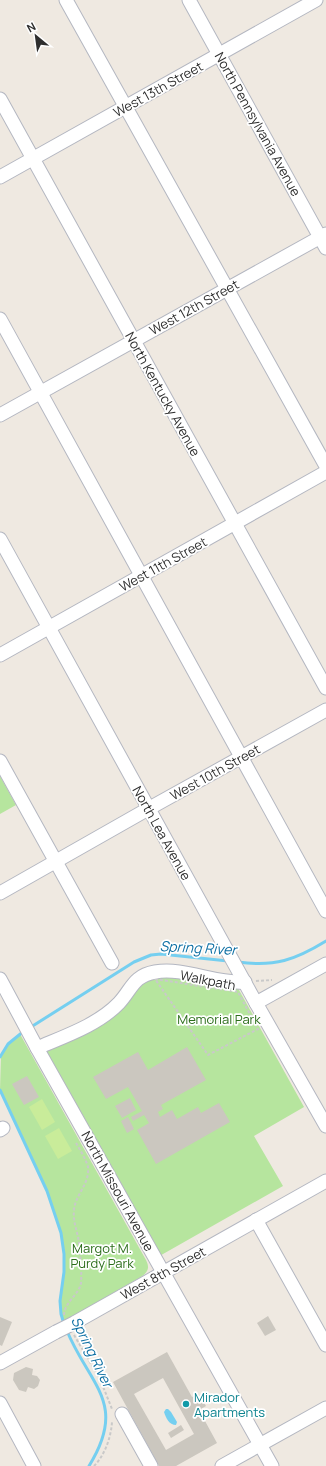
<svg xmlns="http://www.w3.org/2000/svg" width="326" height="1466" viewBox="0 0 326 1466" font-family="Manrope,sans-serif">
  <rect width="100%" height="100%" fill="#efe9e1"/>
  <g fill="#b6e59e">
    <polygon points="0,776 16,805 0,814"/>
    <polygon points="145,974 233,982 239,990 304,1107 254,1136 283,1186 156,1258 37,1048 77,1030"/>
    <path d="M20,1034l126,226c4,8 2,12 -5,17l-78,45 -3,-21 4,-29v-18l-3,-21 -14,-42 -47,-101 1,-36 7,-10z"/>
  </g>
  <g fill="#c9ec9a">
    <polygon points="42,1099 55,1122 42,1130 29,1107"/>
    <polygon points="59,1128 72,1151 58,1159 45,1136"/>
  </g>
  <path fill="#75cff0" d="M166,1409h2l3,3 6,10 -1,3c-7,0 -10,-7 -12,-13z"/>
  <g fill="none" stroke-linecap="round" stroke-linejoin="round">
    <g stroke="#75cff0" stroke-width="3">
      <path d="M238,962c37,5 57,-2 88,-21"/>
      <polyline points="31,1027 134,962 151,955 161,954 228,961"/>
      <polyline points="0,1057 8,1044 24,1031"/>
      <polyline points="0,1090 47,1191 61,1233 64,1254 64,1272 60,1301 61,1314 64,1324"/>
      <path d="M67,1331c23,55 61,72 22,135"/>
    </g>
  </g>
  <g fill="#cbc7bf" fill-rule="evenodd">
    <polygon points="187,1047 206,1080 161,1105 163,1109 158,1112 160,1117 172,1110 177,1119 198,1107 201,1113 219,1103 230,1122 156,1164 137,1130 149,1123 144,1115 133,1121 131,1117 142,1111 128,1087 106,1099 93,1077 138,1052 148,1070"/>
    <polygon points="27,1076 39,1097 24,1105 12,1084"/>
    <polygon points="130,1098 136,1110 122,1118 115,1106"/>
    <polygon points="128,1117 134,1129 127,1133 121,1121"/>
    <polygon points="268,1316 276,1330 265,1336 257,1323"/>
    <polygon points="0,1317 12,1322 2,1346 0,1345"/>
    <path d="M167,1352l25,45 6,-3 8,12 -7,4 18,33 -41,23h-17l-46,-84zM163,1378l31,56 -28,16 -32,-56z"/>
    <polygon points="26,1367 33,1369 32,1375 37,1376 40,1380 38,1386 34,1389 28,1387 26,1392 19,1390 13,1380 14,1373"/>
    <polygon points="181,1425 184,1430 171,1438 168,1433"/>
  </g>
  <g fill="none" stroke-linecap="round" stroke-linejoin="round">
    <defs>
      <g id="minor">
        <polyline points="66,0 326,466"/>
        <polyline points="189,0 326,248"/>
        <polyline points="0,99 326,688"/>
        <polyline points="0,177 316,0"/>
        <path d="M0,319c110,197 216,396 326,592"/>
        <polyline points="0,415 326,234"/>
        <polyline points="0,539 256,1003 326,1126"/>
        <polyline points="0,655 326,472"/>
        <polyline points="0,761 112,963"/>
        <polyline points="0,893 148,809 326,710"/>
        <polyline points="0,979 37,1048 272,1466"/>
        <polyline points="256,1003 326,964"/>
        <path d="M37,1048c28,-12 61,-23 82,-45 13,-14 14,-27 36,-31 30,-5 59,12 90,10"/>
        <polyline points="0,1130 3,1128"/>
        <polyline points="256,1220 326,1345"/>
        <polyline points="74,1323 326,1181"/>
        <polyline points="0,1363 56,1332"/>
        <polyline points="0,1403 34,1466"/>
        <polyline points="122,1414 151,1466"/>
        <polyline points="222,1466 326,1408"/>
      </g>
    </defs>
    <use href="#minor" stroke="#b4b7c1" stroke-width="15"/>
    <g stroke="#c9c9c9" stroke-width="2" stroke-dasharray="3 2" stroke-linecap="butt">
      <polygon points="155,979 238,992 258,1029 208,1055"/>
      <polyline points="256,981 272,980"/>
      <path d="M64,1315c1,-14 15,-20 17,-32 1,-9 -1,-36 -3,-46 -2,-9 -5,-17 -4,-27 1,-15 16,-26 14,-43 -2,-8 -8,-17 -12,-24"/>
      <polyline points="74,1335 100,1379 112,1409"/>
      <path d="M94,1466c11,-11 17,-29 18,-44"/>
    </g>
    <use href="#minor" stroke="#fff" stroke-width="13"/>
    <defs>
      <polyline id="minor-bridge" points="56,1332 74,1323"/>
    </defs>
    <use href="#minor-bridge" stroke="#b4b7c1" stroke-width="15" stroke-linecap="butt"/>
    <use href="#minor-bridge" stroke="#fff" stroke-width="13"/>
  </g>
  <circle fill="#0f9aa8" stroke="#fff" stroke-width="1.5" cx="186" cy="1404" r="4"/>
  <g text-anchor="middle" stroke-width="3.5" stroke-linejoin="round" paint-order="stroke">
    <g font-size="13" fill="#2e2e2e" stroke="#fff">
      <text transform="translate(158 89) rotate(-29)" y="5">West 13th Street</text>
      <text transform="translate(258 124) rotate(61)" y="5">North Pennsylvania Avenue</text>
      <text transform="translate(194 307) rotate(-29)" y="5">West 12th Street</text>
      <text transform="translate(163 394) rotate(61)" y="5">North Kentucky Avenue</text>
      <text transform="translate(163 564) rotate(-29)" y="5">West 11th Street</text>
      <text transform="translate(215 772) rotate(-29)" y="5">West 10th Street</text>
      <text transform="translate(162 833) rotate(61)" y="5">North Lea Avenue</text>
      <text transform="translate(208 980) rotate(11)" y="5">Walkpath</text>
      <text transform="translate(118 1191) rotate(61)" y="5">North Missouri Avenue</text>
      <text transform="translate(163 1273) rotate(-29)" y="5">West 8th Street</text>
    </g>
    <g font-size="13" fill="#2c6e1b" stroke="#fff">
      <text x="219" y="1024">Memorial Park</text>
      <text x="102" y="1253">Margot M.<tspan x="102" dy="15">Purdy Park</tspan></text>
    </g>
    <g font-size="13" fill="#0d838f" stroke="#fff" text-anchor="start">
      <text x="194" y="1402">Mirador<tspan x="194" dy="15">Apartments</tspan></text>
    </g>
    <g font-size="14" font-style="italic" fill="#0d6fa3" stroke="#fff">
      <text transform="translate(198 948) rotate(3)" y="5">Spring River</text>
      <text transform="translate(92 1352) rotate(64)" y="5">Spring River</text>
    </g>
  </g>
  <g transform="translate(36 36) rotate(331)" stroke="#ffffff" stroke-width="3" paint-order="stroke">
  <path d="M0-3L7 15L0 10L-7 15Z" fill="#2e2e2e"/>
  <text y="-6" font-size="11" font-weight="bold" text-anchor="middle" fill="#2e2e2e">N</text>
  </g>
</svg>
